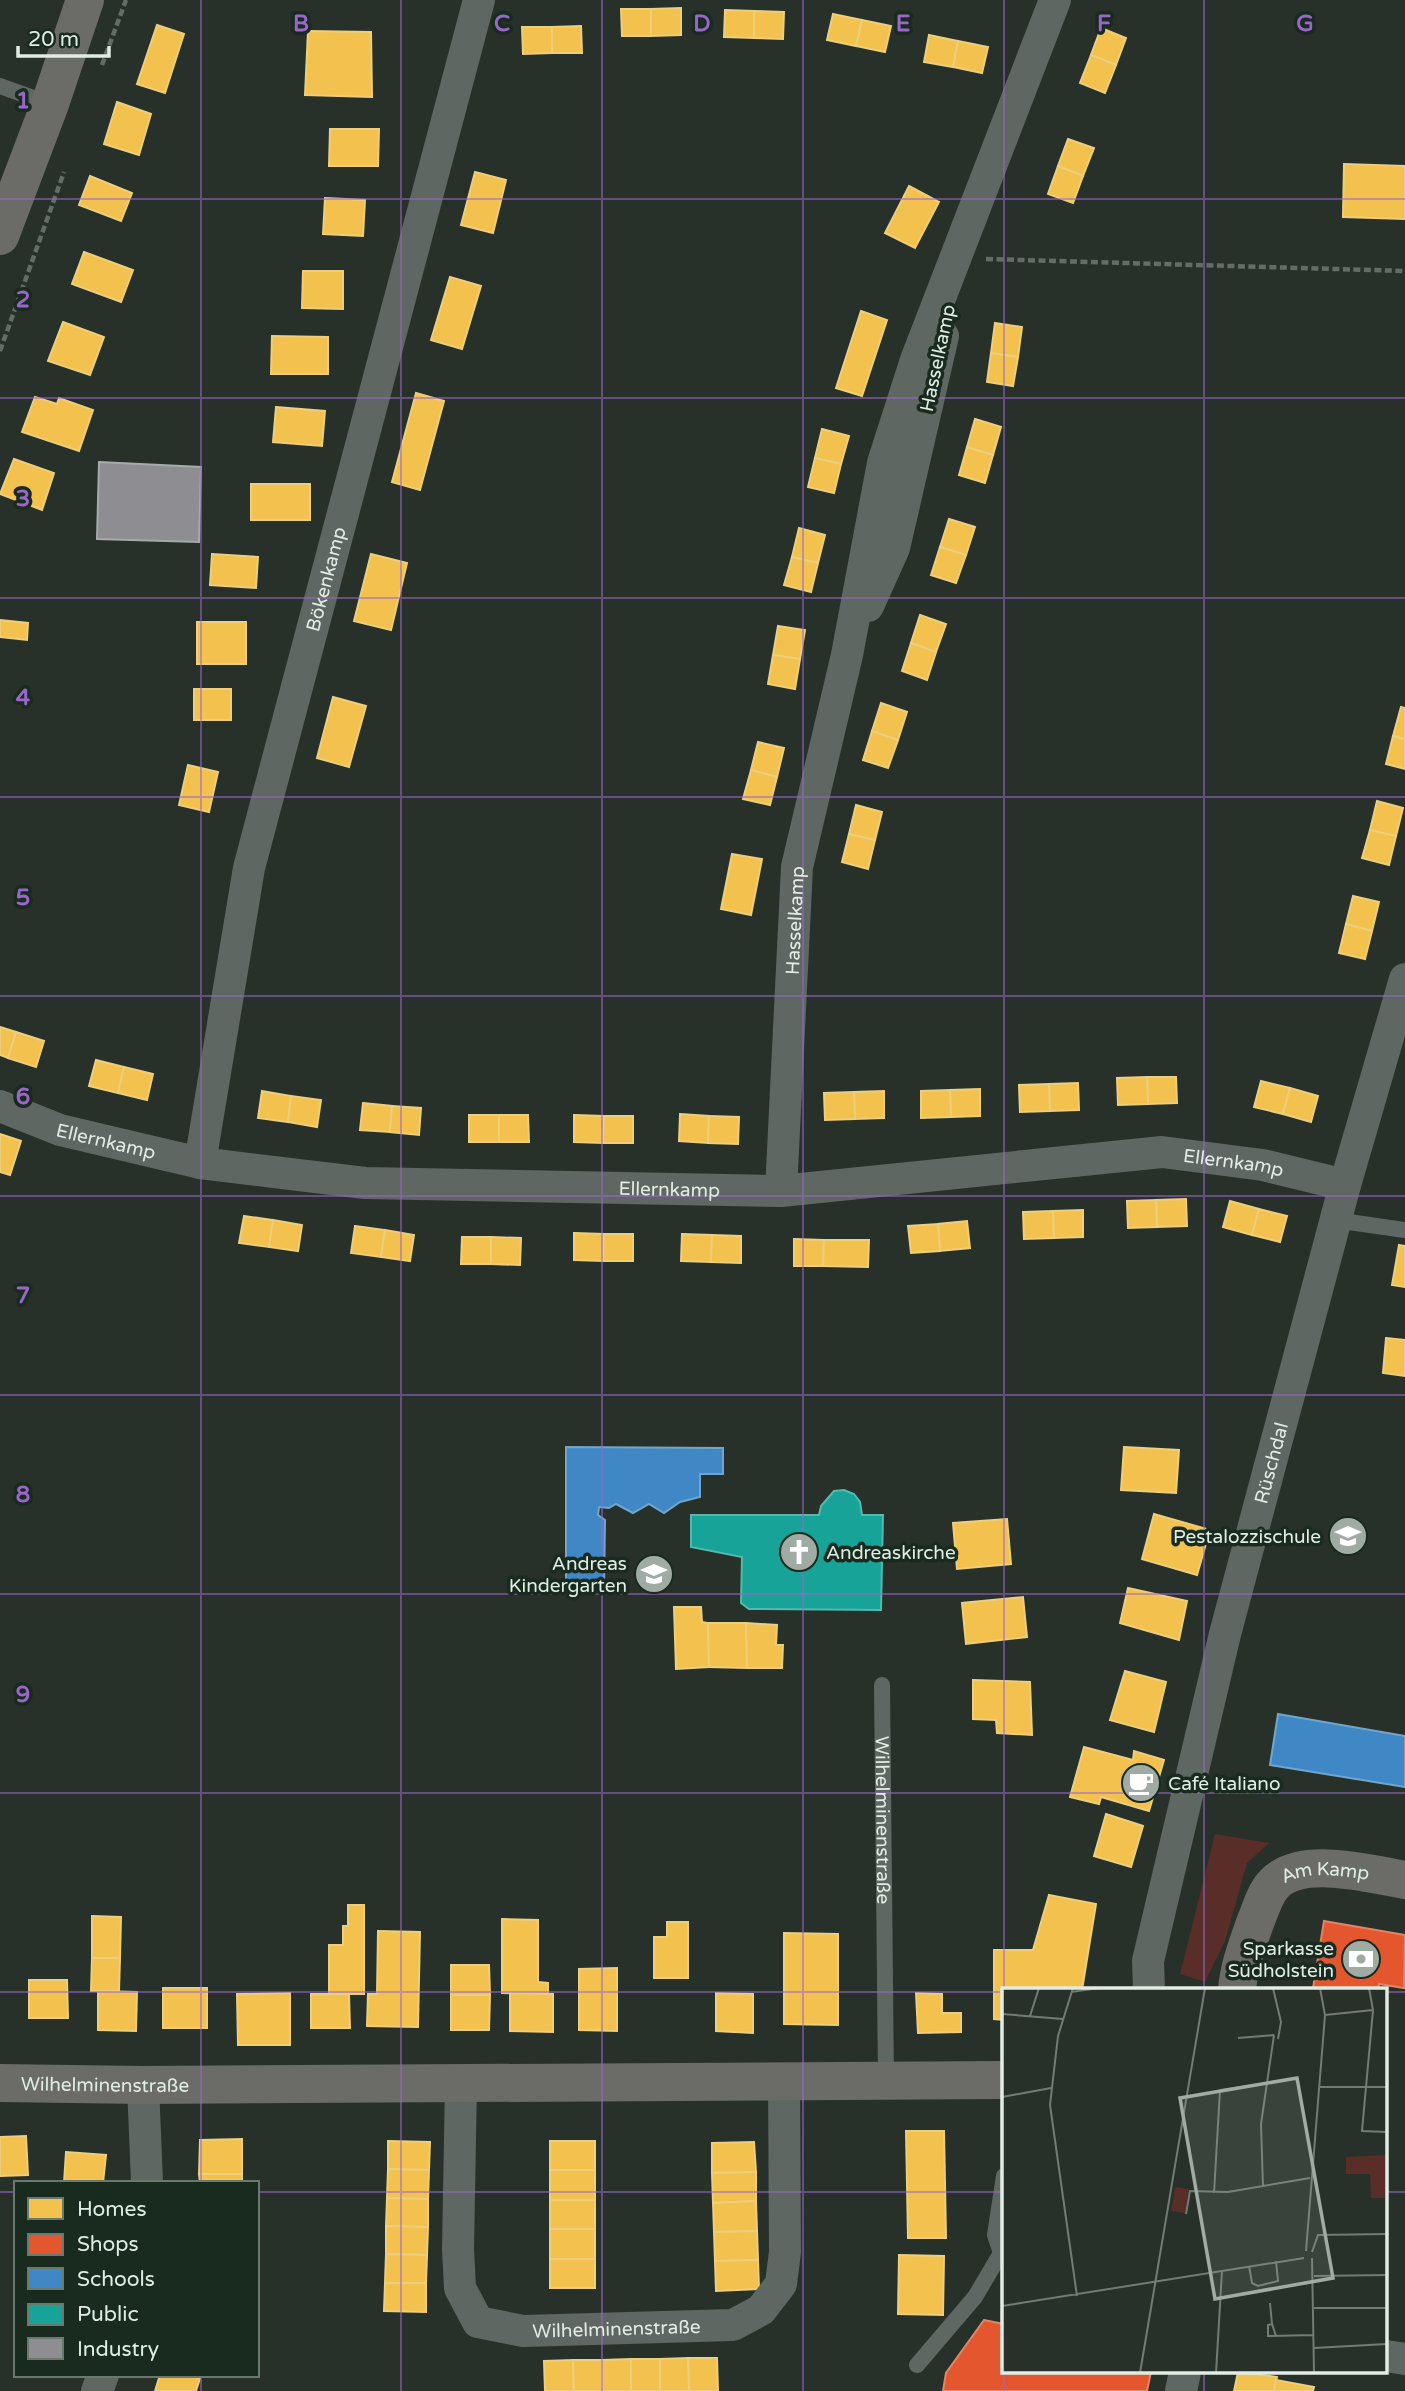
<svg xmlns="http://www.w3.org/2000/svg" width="1405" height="2391" viewBox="0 0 1405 2391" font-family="'Varela Round',sans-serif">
  <rect width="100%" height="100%" fill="#27312a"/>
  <polygon fill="#592e28" points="1215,1834 1269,1843 1247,1863 1225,1941 1205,1982 1180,1974"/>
  <g fill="#f2c14e" stroke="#edce7b" stroke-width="2">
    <polygon points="681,8 681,35 651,36 651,9"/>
    <polygon points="621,9 651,9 651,36 622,36"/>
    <polygon points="725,10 754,11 754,38 724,37"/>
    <polygon points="754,11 784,12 783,39 754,38"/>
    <polygon points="833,14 862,20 856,46 827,40"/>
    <polygon points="862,20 891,26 885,52 856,46"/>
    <polygon points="157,25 184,34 165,93 137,84"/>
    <polygon points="581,26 582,53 552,53 552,27"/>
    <polygon points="522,27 552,27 552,53 523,54"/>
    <polygon points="1101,28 1126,38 1116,65 1091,55"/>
    <polygon points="308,31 371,32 372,97 305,95"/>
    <polygon points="929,35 958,41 953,67 924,62"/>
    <polygon points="958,41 988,47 982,73 953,67"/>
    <polygon points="1091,55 1116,65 1105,93 1080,83"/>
    <polygon points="117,102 151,114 139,155 104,144"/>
    <polygon points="330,129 379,129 378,166 329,166"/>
    <polygon points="1068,139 1094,148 1083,176 1058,166"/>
    <polygon points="1344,164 1405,166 1405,219 1343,217"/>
    <polygon points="1058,166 1083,176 1073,203 1048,194"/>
    <polygon points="475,172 506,180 493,233 461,225"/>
    <polygon points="90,176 132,193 121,221 79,205"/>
    <polygon points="909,186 939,202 915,248 885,233"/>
    <polygon points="325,198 365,200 363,236 323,234"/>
    <polygon points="84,252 133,270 121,302 72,284"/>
    <polygon points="303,271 343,271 343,309 302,308"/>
    <polygon points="450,277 481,286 462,349 431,340"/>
    <polygon points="861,311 887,320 862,396 836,388"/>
    <polygon points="63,322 104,337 90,375 48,361"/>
    <polygon points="995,323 1022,327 1018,357 991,353"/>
    <polygon points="272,336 328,337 328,374 271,374"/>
    <polygon points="991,353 1018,357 1013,386 987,382"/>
    <polygon points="416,393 444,401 420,490 392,482"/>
    <polygon points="35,397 57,404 59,398 93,410 79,451 22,432"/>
    <polygon points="276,407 325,411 322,446 273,442"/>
    <polygon points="975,419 1001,427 993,455 967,447"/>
    <polygon points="822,429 849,436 841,464 815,458"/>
    <polygon points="967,447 993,455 985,483 959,475"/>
    <polygon points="815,458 841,464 834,493 808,487"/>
    <polygon points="14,459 54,473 42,510 0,494"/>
    <rect x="251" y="484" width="59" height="36"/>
    <polygon points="949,519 975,527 966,555 940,547"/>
    <polygon points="799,528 825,535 818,563 792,557"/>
    <polygon points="940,547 966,555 956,583 931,575"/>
    <polygon points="212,554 258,557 256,588 210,585"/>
    <polygon points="371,554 407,563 391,630 354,621"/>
    <polygon points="792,557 818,563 811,592 784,585"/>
    <polygon points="920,615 946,624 936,652 911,643"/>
    <polygon points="0,620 28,623 27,640 0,637"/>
    <rect x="197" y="622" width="49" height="42"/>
    <polygon points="778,626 805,630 800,659 773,655"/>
    <polygon points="911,643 936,652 927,680 902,671"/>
    <polygon points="773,655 800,659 795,689 768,684"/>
    <rect x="194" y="689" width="37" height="31"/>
    <polygon points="333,697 366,706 349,767 317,758"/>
    <polygon points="881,703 907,712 898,740 872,731"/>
    <polygon points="1401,707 1405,708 1405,739 1393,736"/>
    <polygon points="872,731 898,740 888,768 863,760"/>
    <polygon points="1393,736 1405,739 1405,769 1386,764"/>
    <polygon points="758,742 784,748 777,777 751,770"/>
    <polygon points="188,765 218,772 209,812 179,805"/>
    <polygon points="751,770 777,777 770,805 743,799"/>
    <polygon points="1377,801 1403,808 1396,836 1370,830"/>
    <polygon points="856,805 882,812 875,840 849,834"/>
    <polygon points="1370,830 1396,836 1389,865 1362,858"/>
    <polygon points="849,834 875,840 868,869 842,862"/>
    <polygon points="732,854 762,859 751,915 721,909"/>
    <polygon points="1353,896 1379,902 1372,931 1346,924"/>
    <polygon points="1346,924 1372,931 1365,959 1339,953"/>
    <polygon points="0,1027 16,1032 8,1058 0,1055"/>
    <polygon points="16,1032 44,1041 36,1067 8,1058"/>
    <polygon points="96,1060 124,1067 118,1093 89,1086"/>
    <polygon points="124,1067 153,1074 147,1100 118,1093"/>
    <polygon points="1147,1077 1176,1077 1177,1103 1148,1104"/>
    <polygon points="1147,1077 1148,1104 1118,1105 1117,1078"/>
    <polygon points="1261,1081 1290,1088 1283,1114 1254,1107"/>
    <polygon points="1078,1083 1079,1110 1050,1111 1049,1084"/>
    <polygon points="1049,1084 1050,1111 1020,1112 1019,1085"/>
    <polygon points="1290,1088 1318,1096 1311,1122 1283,1114"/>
    <polygon points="980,1089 980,1116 951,1117 950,1090"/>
    <polygon points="950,1090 951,1117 921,1118 921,1091"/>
    <polygon points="262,1091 291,1096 288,1122 258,1118"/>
    <polygon points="884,1091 884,1118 855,1119 854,1092"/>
    <polygon points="854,1092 855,1119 825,1120 824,1093"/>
    <polygon points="291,1096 321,1100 317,1127 288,1122"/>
    <polygon points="363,1103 392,1106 390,1132 360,1130"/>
    <polygon points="392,1106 421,1108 419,1135 390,1132"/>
    <polygon points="680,1114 709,1116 708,1143 679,1141"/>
    <rect x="469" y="1115" width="30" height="27"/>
    <polygon points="499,1115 528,1115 529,1142 499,1142"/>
    <polygon points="574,1115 604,1116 603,1143 574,1142"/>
    <polygon points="604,1116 633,1116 633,1143 603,1143"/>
    <polygon points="709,1116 739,1117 738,1144 708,1143"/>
    <polygon points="0,1134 21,1141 10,1175 0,1172"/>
    <polygon points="1186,1199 1187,1226 1157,1227 1156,1200"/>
    <polygon points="1156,1200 1157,1227 1128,1228 1127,1201"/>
    <polygon points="1230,1201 1259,1209 1252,1235 1223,1227"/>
    <polygon points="1259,1209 1287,1216 1280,1242 1252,1235"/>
    <polygon points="1083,1210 1083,1237 1054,1238 1053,1211"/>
    <polygon points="1053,1211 1054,1238 1024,1239 1023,1212"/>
    <polygon points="244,1216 273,1220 269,1247 239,1243"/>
    <polygon points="273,1220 302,1225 298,1251 269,1247"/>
    <polygon points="967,1221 970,1248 940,1251 938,1224"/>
    <polygon points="938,1224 940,1251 911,1253 908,1226"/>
    <polygon points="355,1226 385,1230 381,1257 351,1253"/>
    <polygon points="385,1230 414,1235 410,1261 381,1257"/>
    <polygon points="574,1233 604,1234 603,1261 574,1260"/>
    <polygon points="604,1234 633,1234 633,1261 603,1261"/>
    <polygon points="682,1234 712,1235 711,1262 681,1261"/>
    <polygon points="712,1235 741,1236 741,1263 711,1262"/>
    <polygon points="462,1237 491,1237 491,1264 461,1264"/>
    <polygon points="491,1237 521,1238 520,1265 491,1264"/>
    <polygon points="794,1239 824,1240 823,1266 794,1266"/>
    <polygon points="824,1240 869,1240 868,1267 823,1266"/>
    <polygon points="1399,1245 1405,1246 1405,1287 1392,1285"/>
    <polygon points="1386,1338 1405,1340 1405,1376 1383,1373"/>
    <polygon points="1124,1447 1179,1450 1176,1493 1121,1490"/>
    <polygon points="1154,1514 1210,1530 1197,1575 1142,1559"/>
    <polygon points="1007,1519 1011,1564 957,1569 953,1523"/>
    <polygon points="1128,1588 1187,1601 1179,1640 1120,1623"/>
    <polygon points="1023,1597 1027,1637 966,1644 962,1603"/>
    <polygon points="674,1607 701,1607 702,1622 708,1623 709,1667 676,1669"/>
    <polygon points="708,1623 746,1623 747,1668 709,1667"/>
    <polygon points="746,1623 777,1625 776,1645 783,1645 782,1668 747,1668"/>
    <polygon points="1125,1671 1166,1682 1154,1732 1110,1720"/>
    <polygon points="973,1680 1030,1682 1032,1735 997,1733 996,1720 973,1719"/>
    <polygon points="1084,1747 1133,1760 1134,1751 1164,1760 1149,1811 1101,1797 1099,1804 1070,1797"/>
    <polygon points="1106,1814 1143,1826 1131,1867 1094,1856"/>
    <polygon points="1049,1895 1096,1904 1082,1990 1004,1990 1004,2020 994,2019 994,1950 1033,1950"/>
    <polygon points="348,1905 364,1905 364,1994 329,1994 329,1945 343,1945 343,1926 348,1926"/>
    <polygon points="92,1916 121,1917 120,1958 92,1958"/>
    <polygon points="502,1919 538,1920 538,1982 548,1983 548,1994 502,1993"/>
    <polygon points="667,1922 688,1922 688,1978 654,1978 654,1937 667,1937"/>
    <polygon points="378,1931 420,1932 418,2027 367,2026 368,1994 377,1994"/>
    <polygon points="784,1933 838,1934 838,2025 784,2024"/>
    <polygon points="92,1958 120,1958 119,1991 91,1991"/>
    <polygon points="451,1965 489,1965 490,1995 451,1995"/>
    <polygon points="617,1968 617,2031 579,2030 579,1969"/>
    <polygon points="29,1980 67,1980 68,2018 29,2018"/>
    <rect x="163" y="1988" width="44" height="40"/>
    <polygon points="98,1991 137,1992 136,2031 98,2030"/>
    <polygon points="290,1993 290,2045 238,2045 237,1994"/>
    <polygon points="510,1993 553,1994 553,2032 510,2031"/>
    <polygon points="716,1993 753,1994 753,2033 716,2031"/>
    <polygon points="916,1993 942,1994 942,2013 961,2013 961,2032 918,2033"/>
    <polygon points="311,1994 349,1994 350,2028 311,2028"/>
    <polygon points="451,1995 490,1995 489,2030 451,2030"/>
    <polygon points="906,2131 944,2131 946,2238 908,2238"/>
    <polygon points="26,2136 28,2175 0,2176 0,2137"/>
    <polygon points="242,2139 242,2174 199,2174 200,2140"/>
    <polygon points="388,2141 430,2142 429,2170 388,2169"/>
    <rect x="550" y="2141" width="45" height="29"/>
    <polygon points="754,2142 756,2172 712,2173 712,2143"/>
    <polygon points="66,2152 106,2155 103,2183 64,2183"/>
    <polygon points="388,2169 429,2170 428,2199 387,2198"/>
    <rect x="550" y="2170" width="45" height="30"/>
    <polygon points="756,2172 756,2201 713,2203 712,2173"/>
    <polygon points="199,2174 242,2174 242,2183 200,2183"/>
    <polygon points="387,2198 428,2199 428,2227 386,2226"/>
    <rect x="550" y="2200" width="45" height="29"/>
    <polygon points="756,2201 757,2231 714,2232 713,2203"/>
    <polygon points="386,2226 428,2227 427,2255 386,2254"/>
    <rect x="550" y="2229" width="45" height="30"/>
    <polygon points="757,2231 758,2260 715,2261 714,2232"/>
    <polygon points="386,2254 427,2255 426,2283 385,2283"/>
    <polygon points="899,2255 944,2256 943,2315 898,2314"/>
    <rect x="550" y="2259" width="45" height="29"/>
    <polygon points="758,2260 759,2289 716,2291 715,2261"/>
    <polygon points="385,2283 426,2283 426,2312 384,2311"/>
    <polygon points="688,2358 717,2358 718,2391 689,2391"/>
    <polygon points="688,2358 689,2391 660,2391 660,2359"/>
    <rect x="631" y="2359" width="29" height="32"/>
    <polygon points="631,2359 631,2391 602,2391 602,2360"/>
    <polygon points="573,2360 574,2391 545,2391 544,2361"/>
    <polygon points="573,2360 602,2360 602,2391 574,2391"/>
    <polygon points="1238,2372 1277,2377 1274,2391 1234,2391"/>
    <polygon points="160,2375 201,2375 196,2391 155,2391"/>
    <polygon points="1276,2380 1314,2387 1313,2391 1274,2391"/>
  </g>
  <g fill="#e4572e" stroke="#e38465" stroke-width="2">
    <polygon points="1324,1921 1405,1935 1404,1988 1379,1984 1378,1990 1327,1990 1313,1988"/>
    <polygon points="984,2320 1004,2324 1004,2372 1151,2372 1147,2391 943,2391 946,2373"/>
  </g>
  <g fill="#3f88c5" stroke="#70a6ce" stroke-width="2">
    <polygon points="566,1447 723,1448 723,1474 700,1474 700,1497 680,1502 664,1513 649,1504 633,1513 616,1504 609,1508 599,1507 598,1515 605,1520 604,1590 566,1590"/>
    <polygon points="1278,1714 1405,1736 1405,1787 1270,1765"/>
  </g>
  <polygon fill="#17a398" stroke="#54b9af" stroke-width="2" points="844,1490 854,1494 860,1502 862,1515 883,1515 881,1610 749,1609 741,1603 742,1557 691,1547 691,1515 819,1515 821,1506 834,1491"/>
  <polygon fill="#8d8d92" stroke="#a6aaab" stroke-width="2" points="99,462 201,467 199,542 97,539"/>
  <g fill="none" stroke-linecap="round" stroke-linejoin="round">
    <g stroke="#646c66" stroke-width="4.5" stroke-dasharray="7 3.5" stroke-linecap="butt">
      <polyline points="102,65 126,0"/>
      <polyline points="986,259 1405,271"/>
      <polyline points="0,351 64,172"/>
    </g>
    <g stroke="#5e6761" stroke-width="16">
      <polyline points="0,86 50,104"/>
      <polyline points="1335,1220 1405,1230"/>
      <path id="s1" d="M882,1685l4,396"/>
      <polyline points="1004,2176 995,2235 1001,2253 1004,2253"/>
      <polyline points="917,2365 975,2297 1001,2253"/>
    </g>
    <g stroke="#5e6761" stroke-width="32">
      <polyline points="868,606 894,548 943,336"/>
      <path id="s2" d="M0,1106l60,24 140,33 165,20 416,8 381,-39 101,13 82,20"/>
      <path id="s3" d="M200,1163l49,-295 230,-868"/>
      <path id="s4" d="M781,1191l16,-324 50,-212 36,-192 33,-103 139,-360"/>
      <path id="s5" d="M1149,1990l-1,-29 77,-327 120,-449 60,-206"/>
      <path id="s6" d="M461,2083l-3,166 2,39 18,34 45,9 210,-6 28,-15 20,-26 4,-32 -1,-170"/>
      <polyline points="143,2085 147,2183"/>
      <polyline points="1386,2356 1405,2359"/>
      <polyline points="97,2391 103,2375"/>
      <polyline points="1181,2391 1185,2372"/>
    </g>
    <g stroke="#6b6c68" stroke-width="38">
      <polyline points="0,236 50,104 85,0"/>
      <path id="s7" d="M1237,1990c2,-24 10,-44 18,-67 5,-12 10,-30 19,-39 27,-29 97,-10 131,-4"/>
      <path id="s8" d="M0,2083l143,2 861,-5"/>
    </g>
  </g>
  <path fill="none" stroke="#9a66ca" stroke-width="2" stroke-opacity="0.55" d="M201,0v2183M401,0v2391M602,0v2391M803,0v2391M1004,0v2391M1204,0v1990M0,199h1405M0,398h1405M0,598h1405M0,797h1405M0,996h1405M0,1196h1405M0,1395h1405M0,1594h1405M0,1793h1405M0,1992h1004M1386,1992h19M0,2192h16M257,2192h747M1386,2192h19M1204,2372v19M201,2375v16"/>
  <defs>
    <symbol id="school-disc" viewBox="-11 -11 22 22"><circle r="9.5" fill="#a0aba3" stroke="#192b1f"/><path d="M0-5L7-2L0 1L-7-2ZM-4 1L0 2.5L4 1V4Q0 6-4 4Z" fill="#fff"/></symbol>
    <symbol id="church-disc" viewBox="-11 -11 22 22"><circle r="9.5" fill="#a0aba3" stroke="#192b1f"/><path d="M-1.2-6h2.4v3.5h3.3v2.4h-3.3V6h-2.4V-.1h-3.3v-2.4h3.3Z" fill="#fff"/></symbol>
    <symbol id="cafe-disc" viewBox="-11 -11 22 22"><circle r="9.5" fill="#a0aba3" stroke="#192b1f"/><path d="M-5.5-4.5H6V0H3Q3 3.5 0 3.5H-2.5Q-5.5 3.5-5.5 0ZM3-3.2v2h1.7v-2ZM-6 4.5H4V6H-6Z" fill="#fff"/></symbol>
    <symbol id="bank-disc" viewBox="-11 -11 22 22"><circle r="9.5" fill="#a0aba3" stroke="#192b1f"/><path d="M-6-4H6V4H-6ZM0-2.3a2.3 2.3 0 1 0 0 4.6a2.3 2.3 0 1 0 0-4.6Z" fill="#fff"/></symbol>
  </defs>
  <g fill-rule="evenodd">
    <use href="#school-disc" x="1326" y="1514" width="44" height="44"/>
    <use href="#church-disc" x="777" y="1530" width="44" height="44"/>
    <use href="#school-disc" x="632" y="1552" width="44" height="44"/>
    <use href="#cafe-disc" x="1119" y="1761" width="44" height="44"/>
    <use href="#bank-disc" x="1339" y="1937" width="44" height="44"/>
  </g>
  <g text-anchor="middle" stroke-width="7" stroke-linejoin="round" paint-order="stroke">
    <g font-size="19" fill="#e1ede4" stroke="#192b1f">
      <text transform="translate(937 358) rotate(-78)" y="7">Hasselkamp</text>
      <text dy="7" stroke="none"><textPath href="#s3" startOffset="598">Bökenkamp</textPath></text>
      <text dy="7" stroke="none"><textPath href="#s4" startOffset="271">Hasselkamp</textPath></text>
      <text dy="7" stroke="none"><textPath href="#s2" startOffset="112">Ellernkamp</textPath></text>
      <text dy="7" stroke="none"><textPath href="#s2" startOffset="1246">Ellernkamp</textPath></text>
      <text dy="7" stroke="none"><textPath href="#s2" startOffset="679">Ellernkamp</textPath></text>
      <text dy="7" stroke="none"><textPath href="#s5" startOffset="542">Rüschdal</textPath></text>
      <text dy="7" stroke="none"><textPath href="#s1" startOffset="135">Wilhelminenstraße</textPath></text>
      <text dy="7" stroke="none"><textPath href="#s7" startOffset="168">Am Kamp</textPath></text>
      <text dy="7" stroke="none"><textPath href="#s8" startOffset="105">Wilhelminenstraße</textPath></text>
      <text dy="7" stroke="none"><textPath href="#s6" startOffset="383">Wilhelminenstraße</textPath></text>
    </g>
    <g font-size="19" fill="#e1ede4" stroke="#192b1f" text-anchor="end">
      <text x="1321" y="1543">Pestalozzischule</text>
      <text x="826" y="1559" text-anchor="start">Andreaskirche</text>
      <text x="627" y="1570">Andreas<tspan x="627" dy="22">Kindergarten</tspan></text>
      <text x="1168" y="1790" text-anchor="start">Café Italiano</text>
      <text x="1334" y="1955">Sparkasse<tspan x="1334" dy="22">Südholstein</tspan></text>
    </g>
  </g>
  <g transform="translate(1002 1988)">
    <rect width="385" height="385" fill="#27312a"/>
    <path d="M385,167v43h-16l-1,-24h-24v-17zM173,199l14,2 -4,24 -14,-2z" fill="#592e28"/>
    <path fill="none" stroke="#717c74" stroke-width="2" d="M71,0l-15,48 -8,69 27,191M271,0l8,34 -3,17M367,0l4,22 -11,121 25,1M69,4l28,-4M0,26l61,5M323,27l48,-5M28,28l9,-28M236,50l36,-3M317,99h68M0,109l49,-9M261,199l-2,-63 13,-89M212,205l6,-103 48,-7M184,226l4,-23 38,1 82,-14M304,263l19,-236 -5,-27M310,264l6,-17 69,-1M310,270l2,115M247,278l3,17 6,3 20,-5 -2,-20M312,288l73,-1M268,315l2,21M0,318l302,-48M312,320h73M274,348l-4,-12 -4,1v11l46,-1M312,360l73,-4M138,385l65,-385M214,385l6,-102"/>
    <path fill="#a0aba3" fill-opacity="0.15" stroke="#a0aba3" stroke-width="3.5" d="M295,90l36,200 -118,21 -35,-201z"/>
    <rect width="385" height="385" fill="none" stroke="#e1ede4" stroke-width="3.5"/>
  </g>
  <g font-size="23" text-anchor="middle" font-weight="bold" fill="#9a66ca" stroke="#192b1f" stroke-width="7" stroke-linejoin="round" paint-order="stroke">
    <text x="301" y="31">B</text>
    <text x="502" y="31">C</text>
    <text x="702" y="31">D</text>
    <text x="903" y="31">E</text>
    <text x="1104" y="31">F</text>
    <text x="1305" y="31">G</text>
    <text x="23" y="108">1</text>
    <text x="23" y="307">2</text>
    <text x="23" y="506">3</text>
    <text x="23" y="705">4</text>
    <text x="23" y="905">5</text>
    <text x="23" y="1104">6</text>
    <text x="23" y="1303">7</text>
    <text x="23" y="1502">8</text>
    <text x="23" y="1702">9</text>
  </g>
  <rect x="14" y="2181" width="245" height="196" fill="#192b1f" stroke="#69796e" stroke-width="2"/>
  <rect x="28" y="2198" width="35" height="21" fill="#f2c14e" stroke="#69796e" stroke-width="2"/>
  <text x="77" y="2216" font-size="21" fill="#e1ede4">Homes</text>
  <rect x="28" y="2234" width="35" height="21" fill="#e4572e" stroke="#69796e" stroke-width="2"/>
  <text x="77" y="2251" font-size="21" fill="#e1ede4">Shops</text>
  <rect x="28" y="2268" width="35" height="21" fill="#3f88c5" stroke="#69796e" stroke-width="2"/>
  <text x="77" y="2286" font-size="21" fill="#e1ede4">Schools</text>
  <rect x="28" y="2304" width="35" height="21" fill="#17a398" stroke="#69796e" stroke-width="2"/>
  <text x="77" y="2321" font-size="21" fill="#e1ede4">Public</text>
  <rect x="28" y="2338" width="35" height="21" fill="#8d8d92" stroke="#69796e" stroke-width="2"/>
  <text x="77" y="2356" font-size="21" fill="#e1ede4">Industry</text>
  <path d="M18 46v10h91v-10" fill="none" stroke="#e1ede4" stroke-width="3.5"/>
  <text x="28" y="46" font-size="21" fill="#e1ede4" stroke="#192b1f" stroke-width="5" paint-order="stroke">20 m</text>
</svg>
